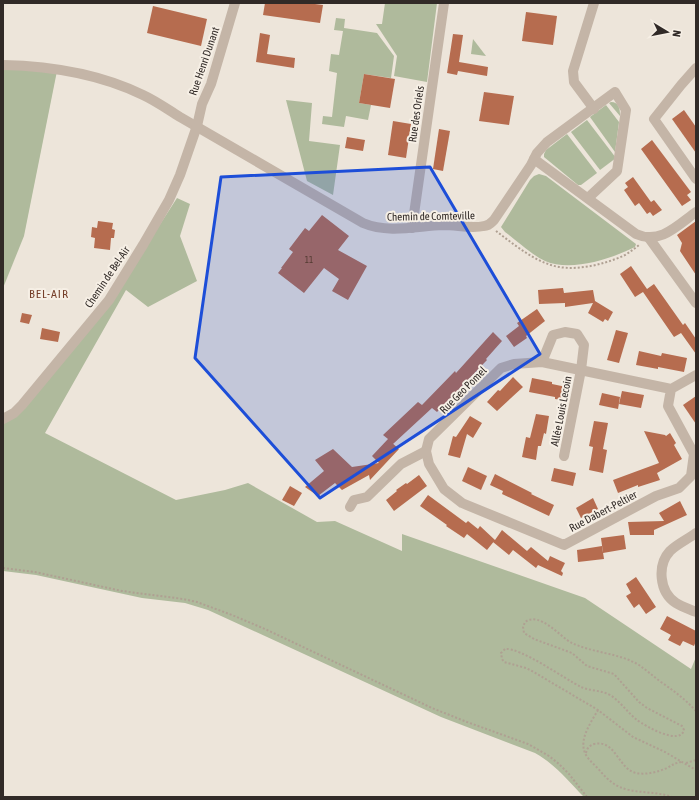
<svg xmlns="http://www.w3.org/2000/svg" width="699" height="800" viewBox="0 0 699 800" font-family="'Asap Condensed',sans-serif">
  <rect width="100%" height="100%" fill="#ede5da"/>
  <g fill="#afba9c">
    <polygon points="385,3 437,3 427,82 394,76 397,56 376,24 382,24"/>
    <polygon points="336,18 345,19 344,28 377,33 394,56 391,78 364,74 359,103 371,105 368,120 346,116 344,127 322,124 323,116 332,117 337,73 329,71 331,54 339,55 343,31 334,30"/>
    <polygon points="473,39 486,56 471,54"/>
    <polygon points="3,62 58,66 24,236 3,288"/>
    <polygon points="286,100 312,103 309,141 340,145 333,195 307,181"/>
    <path d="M611,102c8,0 9,7 9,14l-11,-13z"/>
    <polygon points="606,105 619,122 615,152 590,117"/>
    <polygon points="587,120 616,158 600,170 571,132"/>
    <polygon points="567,134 597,173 581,185 578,185 544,157 544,154 546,150"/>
    <path d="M539,174l7,2 90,68 -1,3c-24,12 -64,25 -90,14 -13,-6 -29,-21 -40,-29l-4,-5 29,-47 4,-4z"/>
    <path d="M177,198l13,6 -10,32 17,45 -49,26 -22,-17 -81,143 131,67 49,-10 23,-7 69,39 18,-1 67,30v-17l183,64 106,71 5,-12v140h-112c-16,-16 -29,-33 -49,-44l-94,-36 -233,-107 -23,-7 -43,-5 -106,-23 -33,-4v-158l14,2 102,-127z"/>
  </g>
  <g fill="#b66c4f">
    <polygon points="265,3 307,3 323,5 320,23 263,15"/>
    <polygon points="153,6 207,19 201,46 147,33"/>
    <polygon points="526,12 557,16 553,45 522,41"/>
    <polygon points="260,33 270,35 267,54 295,58 294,68 256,62"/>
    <polygon points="453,34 463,35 459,62 488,67 487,76 458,71 457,75 447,73"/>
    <polygon points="364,74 395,79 390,108 359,103"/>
    <polygon points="484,92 514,96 509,125 479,121"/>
    <polygon points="684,110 696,127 696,153 672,119"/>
    <polygon points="393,121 411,124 406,158 388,155"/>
    <polygon points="439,129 450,131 443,171 433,169"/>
    <polygon points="347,137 365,140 363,151 345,148"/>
    <polygon points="652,140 691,192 687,195 691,200 682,206 641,149"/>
    <polygon points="633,177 651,202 654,200 662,210 653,216 650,212 647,214 639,203 635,206 624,190 628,187 625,183"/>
    <polygon points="322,215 349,236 338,250 367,266 348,300 332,291 339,279 324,268 304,293 278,273 282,268 281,268 293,252 289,249 305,228 309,231"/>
    <polygon points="98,221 113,223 112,229 115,230 114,238 111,238 110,250 94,248 95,238 91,237 92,227 97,228"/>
    <polygon points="696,221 696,275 680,251 682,243 677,235"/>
    <polygon points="631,266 647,289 654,284 683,325 685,323 696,339 696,354 681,333 674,337 643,292 635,297 620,274"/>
    <polygon points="563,288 564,293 593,290 595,301 613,312 608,321 605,319 603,322 588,313 593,303 565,307 565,303 539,304 538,290"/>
    <polygon points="537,309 545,321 526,336 527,338 514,347 506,336 519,326 517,323"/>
    <polygon points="22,313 32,315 29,324 20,322"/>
    <polygon points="42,328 60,332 58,342 40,339"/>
    <polygon points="616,330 628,333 619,363 607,360"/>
    <polygon points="493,332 502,341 486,359 487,360 437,412 432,408 393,444 391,442 399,449 370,480 369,475 342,490 335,483 318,496 305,487 324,471 315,460 333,449 352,467 379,463 372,456 388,439 383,435 418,402 422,405 455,371 456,373"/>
    <polygon points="639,351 661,356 662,353 687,358 684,372 658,367 658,369 636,365"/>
    <polygon points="513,377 523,387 497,411 487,402 498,390 500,391"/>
    <polygon points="532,378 552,382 552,384 571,388 568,401 555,399 555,397 529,392"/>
    <polygon points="622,391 644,395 641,408 619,404"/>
    <polygon points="602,393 620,397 618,409 599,405"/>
    <polygon points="696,396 696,424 683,405"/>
    <polygon points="536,414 549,416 546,434 544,433 541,446 538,446 536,460 522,457 526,437 530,438"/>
    <polygon points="470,416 482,423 473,438 467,434 460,458 448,455 453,436 456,437"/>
    <polygon points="594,421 608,423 603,449 607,450 603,473 589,470 593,447 589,446"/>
    <polygon points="644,431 665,435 666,436 670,433 676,443 674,445 682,459 657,473 660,480 638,487 638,485 618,493 613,480 659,463"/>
    <polygon points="468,467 487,476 481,490 462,481"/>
    <polygon points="554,468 576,473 573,486 551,481"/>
    <polygon points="495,474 532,493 531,494 554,505 549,516 502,494 503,491 490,485"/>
    <polygon points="419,475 427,486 394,511 386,500 397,491 396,490 406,483 407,484"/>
    <polygon points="290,486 302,493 294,506 282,500"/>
    <polygon points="428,495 466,523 468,521 478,529 480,526 495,540 502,530 527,551 531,547 548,561 550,556 565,563 561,571 563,573 562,576 538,565 536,568 513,550 509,555 493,542 495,540 487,550 467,534 464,538 446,526 447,525 420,506"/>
    <polygon points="593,498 598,509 581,518 576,508"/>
    <polygon points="680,501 687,515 654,530 654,535 630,535 628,522 664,521 659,513"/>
    <polygon points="624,535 626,549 603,553 601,538"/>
    <polygon points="602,546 604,559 578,562 577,550"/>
    <polygon points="636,577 656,607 646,614 639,604 634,608 626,596 631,593 626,584"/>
    <polygon points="667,616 696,631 696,641 694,646 683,641 680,646 668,640 671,635 660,629"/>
  </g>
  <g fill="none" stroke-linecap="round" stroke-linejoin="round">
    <g stroke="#afa092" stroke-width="2" stroke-dasharray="2 2" stroke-linecap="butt">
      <path d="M496,231c16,12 33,26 52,33 23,9 54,1 75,-8 6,-3 11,-7 16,-11"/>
      <polyline points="3,568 35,572 122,591 183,599 197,602 232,615 265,629 432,708 467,722 528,744 549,756 559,764 569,774 587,797"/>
      <path d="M598,710c-8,14 -22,33 -10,48 4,5 9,9 13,14 8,9 15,15 28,18 14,3 29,2 43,7"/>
      <path d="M696,711c-11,-12 -22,-20 -35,-29 -8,-6 -15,-12 -22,-17 -20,-12 -46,-12 -67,-22 -12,-6 -32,-32 -47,-21l-2,5 1,6 10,6 38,14 15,13 27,8 25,28 8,6 35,18 2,4c-4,16 -39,-4 -47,-10 -10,-8 -17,-19 -27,-25 -9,-5 -20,-4 -29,-8 -16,-8 -61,-40 -76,-38l-4,4 1,6 2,3 22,6 6,3 66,39 35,27 32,15 31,18"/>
      <path d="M586,753c1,-5 3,-7 8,-9 22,-5 24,25 42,29 10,2 22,-1 31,-5 5,-3 8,-5 14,-6"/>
      <polyline points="686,763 696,760"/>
    </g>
    <g stroke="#c4b5a7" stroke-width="10">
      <polyline points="594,3 573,71 574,82 594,109"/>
      <path d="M3,65c47,1 97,9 140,30 13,6 24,14 37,22l183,106c26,11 54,3 80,2 14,0 28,4 41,1 5,0 7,-3 10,-6l37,-55 6,-12 10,-11 68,-50 11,18 -9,61 -29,27"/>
      <polyline points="696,68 681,85 654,119 696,179"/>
      <path d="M534,159l102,75c24,11 42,-9 60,-22"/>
      <polyline points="412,228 444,3"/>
      <polyline points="649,238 696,303"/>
      <polyline points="542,362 553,335 565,332 577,334 584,345 581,370 564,456"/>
      <polyline points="671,389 668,406 694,454 691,476 679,488 656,496 564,545 462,503 444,489 429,464 426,451 429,439 501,368 514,364 542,362 671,389 696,375"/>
      <polyline points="3,419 14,413 22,405 109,300 143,245 169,200 180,175 197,126 202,104 211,84 235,3"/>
      <polyline points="350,507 354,500 367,497 401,464 426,451"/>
      <path d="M696,533c-8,6 -19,11 -26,18 -13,14 -11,41 6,52 6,4 13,6 20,9"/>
    </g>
  </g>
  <path fill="#1d4ed8" fill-opacity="0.2" stroke="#1d4ed8" stroke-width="3" stroke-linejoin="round" d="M430,167l110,187 -220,144 -125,-140 26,-181z"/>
  <g text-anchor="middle" stroke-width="4" stroke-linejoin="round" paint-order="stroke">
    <g font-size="9" fill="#523a31">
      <text x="309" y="263">11</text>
    </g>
    <g font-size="11" fill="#312a27" stroke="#f6efe5">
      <text transform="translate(204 61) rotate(-71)" y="4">Rue Henri Dunant</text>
      <text transform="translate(416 114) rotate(-82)" y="4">Rue des Oriels</text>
      <text transform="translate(431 216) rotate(-1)" y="4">Chemin de Comteville</text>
      <text transform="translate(107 277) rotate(-56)" y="4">Chemin de Bel-Air</text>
      <text transform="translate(463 390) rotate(-45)" y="4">Rue Geo Pomel</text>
      <text transform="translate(561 411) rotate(-79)" y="4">Allée Louis Lecoin</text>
      <text transform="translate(603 511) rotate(-28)" y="4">Rue Dabert-Peltier</text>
    </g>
    <g font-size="12" letter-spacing="1" fill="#763f2a" stroke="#f6efe5">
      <text x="49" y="298">BEL-AIR</text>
    </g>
  </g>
  <rect width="699" height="800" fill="none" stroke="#312a27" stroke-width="8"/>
  <g transform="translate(667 32) rotate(100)" stroke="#f6efe5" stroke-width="3" paint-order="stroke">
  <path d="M0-3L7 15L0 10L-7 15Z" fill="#312a27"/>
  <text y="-6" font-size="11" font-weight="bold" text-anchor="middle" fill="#312a27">N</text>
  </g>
</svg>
